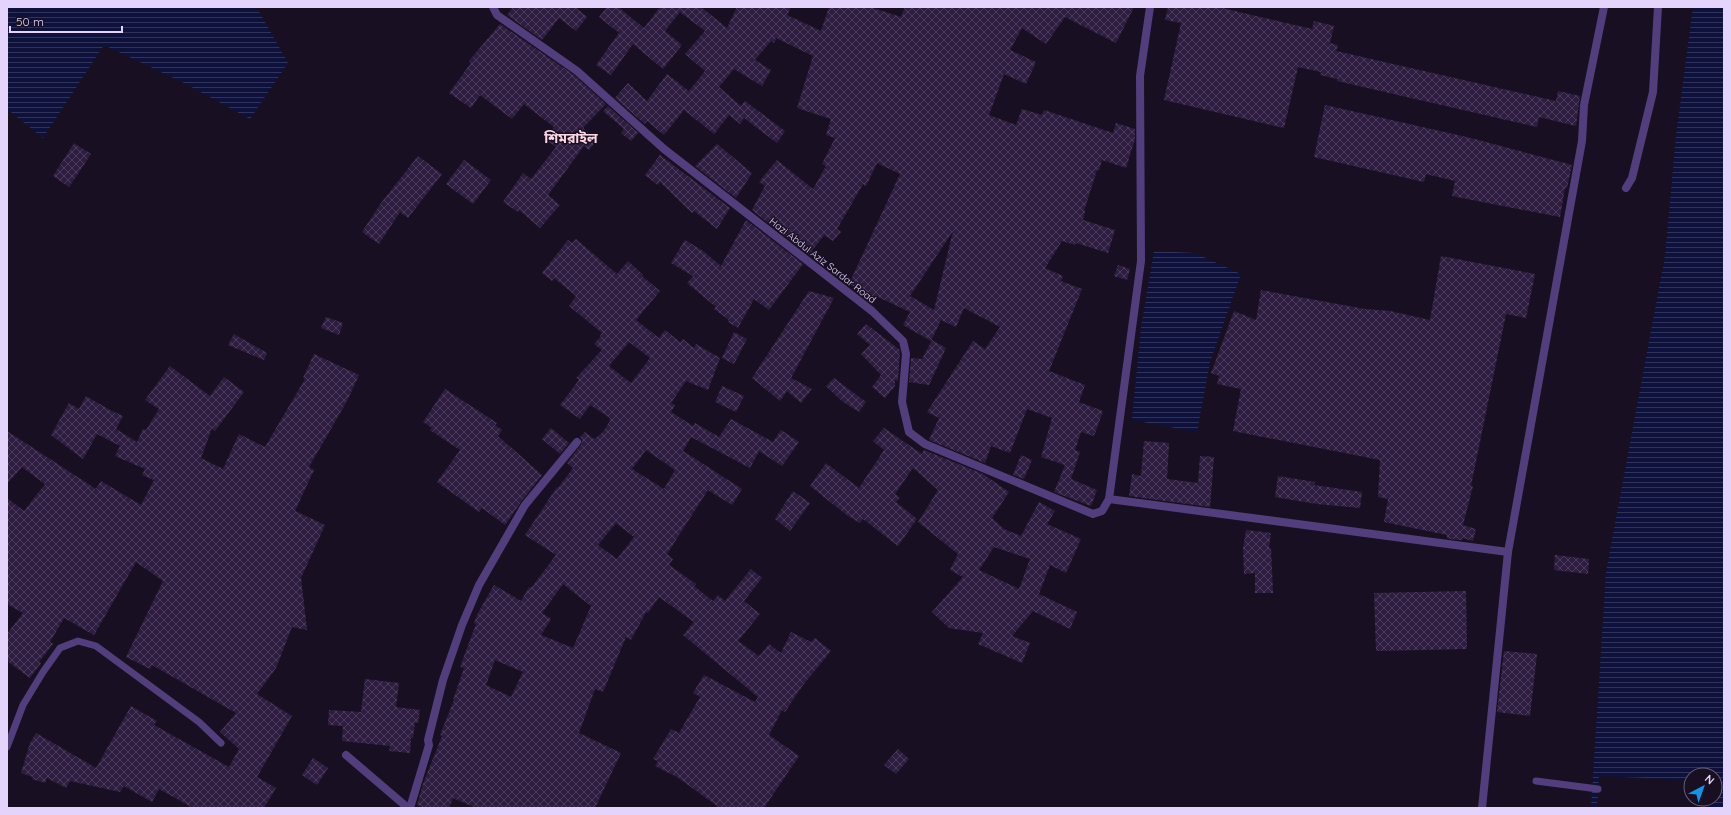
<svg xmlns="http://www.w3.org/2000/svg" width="1731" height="815" viewBox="0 0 1731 815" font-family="Quicksand,'Noto Sans Bengali',sans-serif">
  <defs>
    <pattern id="water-rules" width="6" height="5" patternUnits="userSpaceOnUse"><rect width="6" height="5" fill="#0e113c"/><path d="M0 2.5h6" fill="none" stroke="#313359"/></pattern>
    <pattern id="building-cross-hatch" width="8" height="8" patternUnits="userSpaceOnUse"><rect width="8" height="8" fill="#2f1d41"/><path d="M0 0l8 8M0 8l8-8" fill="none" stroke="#4d3d5d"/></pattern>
  </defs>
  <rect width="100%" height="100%" fill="#181022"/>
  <g fill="url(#water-rules)" fill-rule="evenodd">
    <polygon points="7,7 253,7 260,13 288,63 250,119 184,83 104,45 43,138 7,109"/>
    <path d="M1693,7h31v801h-133l15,-236 59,-316 11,-120zM1691,775h24v24h-24z"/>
    <polygon points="1154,251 1195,253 1241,274 1210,362 1197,432 1132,420 1141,328"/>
  </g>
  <polygon fill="#181022" points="1599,776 1691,780 1691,799 1704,799 1704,808 1597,808"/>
  <g fill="url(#building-cross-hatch)" fill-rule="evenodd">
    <polygon points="513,7 575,7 587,17 576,31 559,18 542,40 507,15"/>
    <path d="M607,7h11l26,21 16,-21h41l26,21 10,-21h54l-4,8 34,16 8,-24h41l31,10 4,-10h229l-18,36 -51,-26 -19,27 -24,-16 -12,22 26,12 -10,22 -22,-10 -15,41 27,10 6,-16 20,6 2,-5 69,23 3,-10 19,6v10l-9,29 -24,-8 -3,10h-2l-13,41h1l-2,9 32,10 -7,23 -32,-10 -1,2 -13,-4 -17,27 18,8 -2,5 21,8 -33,82 36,14 -6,17 24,9 -9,25 -13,-4 -6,18 5,2 -9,27 26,11 -6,16 -37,-14 11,-27 -24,-8 11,-39 -25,-9 -17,44 -19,-7 -6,17 -56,-23 10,-22 -12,-6 46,-71 12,8 15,-22 -36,-19 -8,19 -15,-7 -10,21 -28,-16 7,-13 -34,-16 -4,8 -11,-8 3,-5 -15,-7 51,-110 -23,-11 -11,23 -3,-2 -26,45 4,3 -8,9 -9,-6 -15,20 -57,-45 13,-24 -6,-4 18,-22 36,29 13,-23 -4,-2 13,-26 -9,-3 5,-16 -34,-11 16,-52 -37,-18 -2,5 -3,-2 -16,19 16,10 -9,16 -28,-17 -15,18 22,19 4,-5 40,30 -8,12 -33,-25 -4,6 -11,-9 -15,19 -30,-24 -20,25 -17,-14 -2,3 -30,-26 13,-15 19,18 20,-27 22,17 16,-20 -20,-17 20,-23 -25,-19 -15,19 17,14 -19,24 -30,-25 -22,31 -15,-10 23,-32 -20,-16zM953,231l-19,79 -24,-14z"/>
    <polygon points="1168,7 1218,7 1312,29 1314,21 1334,26 1330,43 1338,45 1336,51 1556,101 1558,91 1580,96 1576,126 1539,117 1537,127 1337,81 1337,79 1320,75 1321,72 1298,67 1284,128 1164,100 1181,23 1165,20"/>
    <polygon points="500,24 574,75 606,104 583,128 597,140 589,150 584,146 548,195 560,205 540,228 519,210 518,212 503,202 523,173 531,179 556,147 545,139 554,127 524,104 512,119 480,95 471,108 449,93 471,63 469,61"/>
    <polygon points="1325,105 1471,138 1572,165 1567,188 1565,188 1560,217 1452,196 1455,181 1426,174 1424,182 1314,157"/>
    <polygon points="608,106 638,133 631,141 621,133 624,129 603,111"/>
    <polygon points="74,143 91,154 69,187 53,176"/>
    <polygon points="717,144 752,173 736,198 695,166"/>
    <polygon points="660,155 730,208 717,229 694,211 692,213 660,182 658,185 645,175"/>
    <polygon points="418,156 442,174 408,218 400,212 379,244 362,232 381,203"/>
    <polygon points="464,160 491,180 473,204 446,184"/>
    <polygon points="746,220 803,264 769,310 754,299 738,328 728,322 729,320 714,309 716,307 687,283 693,276 671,263 685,240 703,251 721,266"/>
    <path d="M576,239l41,35 11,-13 15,14 -1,1 18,15 -24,29 23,18 6,-8 15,12 3,-3 11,9 2,-4 24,14 -12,32 -22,-9 -15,22 4,2 -4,7 22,14 2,-3 24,14 12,-18 42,23 8,-12 18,12 -17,24 -23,-15 -9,17 -59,-31 -8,14 59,38 -10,16 -24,-15 -41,64 6,5 -4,6 27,19 -2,2 19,15 5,-6 7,6 26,-32 11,9 -18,23 16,13 -22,27 21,15 10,-12 12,9 10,-21 20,10 4,-4 16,13 -28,34 -18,27 -3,-2 -13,25 30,21 -35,52h-44l-43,-31 -22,-11 3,-5 -5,-2 18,-30 8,4 21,-36 -7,-4 11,-18 51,27 3,-5 -75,-62 11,-13 -35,-25 -11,16 -2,-1 -15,28 -5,-3 -23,55 -8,-3 -16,44 42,20 -26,55h-119l-23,-10 -4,10h-24l-8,-3 6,-21 19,-48 -2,-1 14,-35h-1l11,-32 -4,-1 16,-43 -2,-1 4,-10 16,-28 27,16 8,-14 2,1 25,-33 -31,-20 32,-48 1,1 15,-20 -6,-5 14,-18 1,-5 -2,-3 5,-5 9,7 9,-7 7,-11 -1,-1 1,-2 -20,-13 -10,14 -20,-14 19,-25 -3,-2 26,-28 -8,-6 7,-8 -1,-1 2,-2 -33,-27 7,-10 -22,-18 -2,3 -10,-8 26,-33 4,3zM629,342l21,16 -19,25 -22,-17zM646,450l29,20 -11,19 -32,-20zM616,523l18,14 -17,22 -19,-14zM563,584l28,22 -18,42 -32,-13 10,-16 -9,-6zM495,660l28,12 -12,25 -25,-12z"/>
    <polygon points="1441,256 1535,274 1526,318 1506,314 1471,486 1473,486 1463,525 1476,529 1473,541 1462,538 1462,540 1449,539 1447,538 1447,535 1384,522 1388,499 1378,497 1380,460 1233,431 1241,389 1217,384 1219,376 1211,373 1234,311 1256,320 1261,290 1365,309 1390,311 1430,320"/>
    <polygon points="1118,265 1130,269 1127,280 1114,276"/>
    <polygon points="809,291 834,298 791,378 812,389 801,403 787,391 780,401 752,378"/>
    <polygon points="326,317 343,323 339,335 321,328"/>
    <polygon points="866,324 900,350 898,381 895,380 895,386 885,398 872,387 881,375 861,354 870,345 857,334"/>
    <polygon points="734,332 747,339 734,364 722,358"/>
    <polygon points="234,334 267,353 264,360 228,345"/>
    <polygon points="932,340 946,348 929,385 909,382 911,358 922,359"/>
    <polygon points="314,354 359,375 347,401 309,467 314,470 295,511 325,525 301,578 307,630 292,627 276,668 257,694 292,716 257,777 276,788 264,808 193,808 159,789 152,802 124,786 120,792 70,781 66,788 47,778 45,783 32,779 33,777 21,773 30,743 36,733 96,768 131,706 157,721 154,725 229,767 239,749 220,732 236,713 152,665 150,669 126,657 163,581 136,562 94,635 64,618 50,642 53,644 39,662 41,663 30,678 7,661 7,634 23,613 7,604 7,498 24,511 45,484 22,467 7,484 7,431 96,489 101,481 141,505 154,480 142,475 145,469 115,456 120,446 97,434 83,459 51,435 69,403 79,409 86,396 110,410 123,416 116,429 137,442 143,429 146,430 159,409 145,400 170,366 210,396 224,377 244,392 215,431 212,428 201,458 223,469 239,434 265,447 305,379 303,378"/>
    <polygon points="834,378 866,402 859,412 843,402 826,386"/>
    <polygon points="722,386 744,396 736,412 715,402"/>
    <polygon points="445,389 497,423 495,425 502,430 498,436 542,475 521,502 505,525 482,508 479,512 437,482 460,450 430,430 432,428 423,422"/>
    <polygon points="551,428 569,443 560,454 542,439"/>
    <path d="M884,428l38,26 2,-4 59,24 26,18 -17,26 12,11 17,7 18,-34 16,9 -8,13 34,15 -15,34 -16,-8 -11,29 38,18 -7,17 -37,-18 -21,25 18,7 -8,20 -44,-19 5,-11 -34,-5 -17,-16 31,-35 -13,-7 8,-16 -40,-32 20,-32 -25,-22 -18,26 5,4 -4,4 21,17 -19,27 -35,-27 -3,4 -12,-7 -38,-30 16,-23 33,25 25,-38 -11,-9zM994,547l36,12 -11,30 -40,-19z"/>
    <polygon points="1144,441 1169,443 1167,479 1198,483 1200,456 1214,457 1210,507 1129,496 1132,474 1141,476"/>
    <polygon points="1021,455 1032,460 1024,479 1013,475"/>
    <polygon points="1278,476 1315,482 1314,485 1362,492 1360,508 1317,504 1275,497"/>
    <polygon points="793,491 810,503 790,531 775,519"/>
    <polygon points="1246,530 1271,533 1269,548 1271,548 1273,593 1255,593 1255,573 1244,574 1243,549"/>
    <polygon points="1555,555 1589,559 1588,574 1554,570"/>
    <polygon points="1466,591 1467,649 1376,651 1374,593"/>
    <polygon points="1504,651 1537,654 1530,716 1497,712"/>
    <polygon points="365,679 399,683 396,707 420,710 418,723 415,723 413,738 411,738 410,753 389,751 390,746 342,741 343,726 328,725 329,710 361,712"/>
    <polygon points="898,749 909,759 896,774 884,765"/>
    <polygon points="313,758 328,768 317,785 302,775"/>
  </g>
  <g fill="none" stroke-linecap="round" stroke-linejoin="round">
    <g stroke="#533e7d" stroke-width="7">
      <polyline points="7,747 23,705 43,672 60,648 78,641 96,646 199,722 221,743"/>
      <polyline points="1536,781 1598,789"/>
    </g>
    <g stroke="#533e7d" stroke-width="8">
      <polyline points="493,7 497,15 577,71 664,149 872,311 903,341 906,354 902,402 909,432 925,444 1093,514 1102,511 1109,499"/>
      <polyline points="1150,7 1140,76 1141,261 1109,499 1508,552"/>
      <polyline points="1626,188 1632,178 1653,92 1658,7"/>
      <polyline points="346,755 408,808"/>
      <polyline points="410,808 429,745 428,740 443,680 462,625 479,585 525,505 577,442"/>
      <polyline points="1482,808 1508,552 1582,141 1584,105 1604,7"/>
    </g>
  </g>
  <g text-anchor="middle" stroke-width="3" stroke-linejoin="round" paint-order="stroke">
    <g font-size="10" fill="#e4d4fb" stroke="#181022">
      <text transform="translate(823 260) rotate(38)" y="4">Hazi Abdul Aziz Sardar Road</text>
    </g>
    <g font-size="14" font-weight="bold" fill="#fcd6e3" stroke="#181022">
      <text x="571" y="143">শিমরাইল</text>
    </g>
  </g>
  <rect width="1731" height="815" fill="none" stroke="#e4d4fb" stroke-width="16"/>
  <g transform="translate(1703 787) rotate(41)"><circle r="19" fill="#181022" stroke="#6a5e79"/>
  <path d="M0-3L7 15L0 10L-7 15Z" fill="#1394e8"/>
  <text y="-6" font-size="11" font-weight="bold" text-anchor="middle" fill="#e4d4fb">N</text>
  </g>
  <path d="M10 26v6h112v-6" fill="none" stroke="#e4d4fb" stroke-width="2"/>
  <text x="16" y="26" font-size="12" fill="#e4d4fb" stroke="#181022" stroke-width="3" paint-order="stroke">50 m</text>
</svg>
